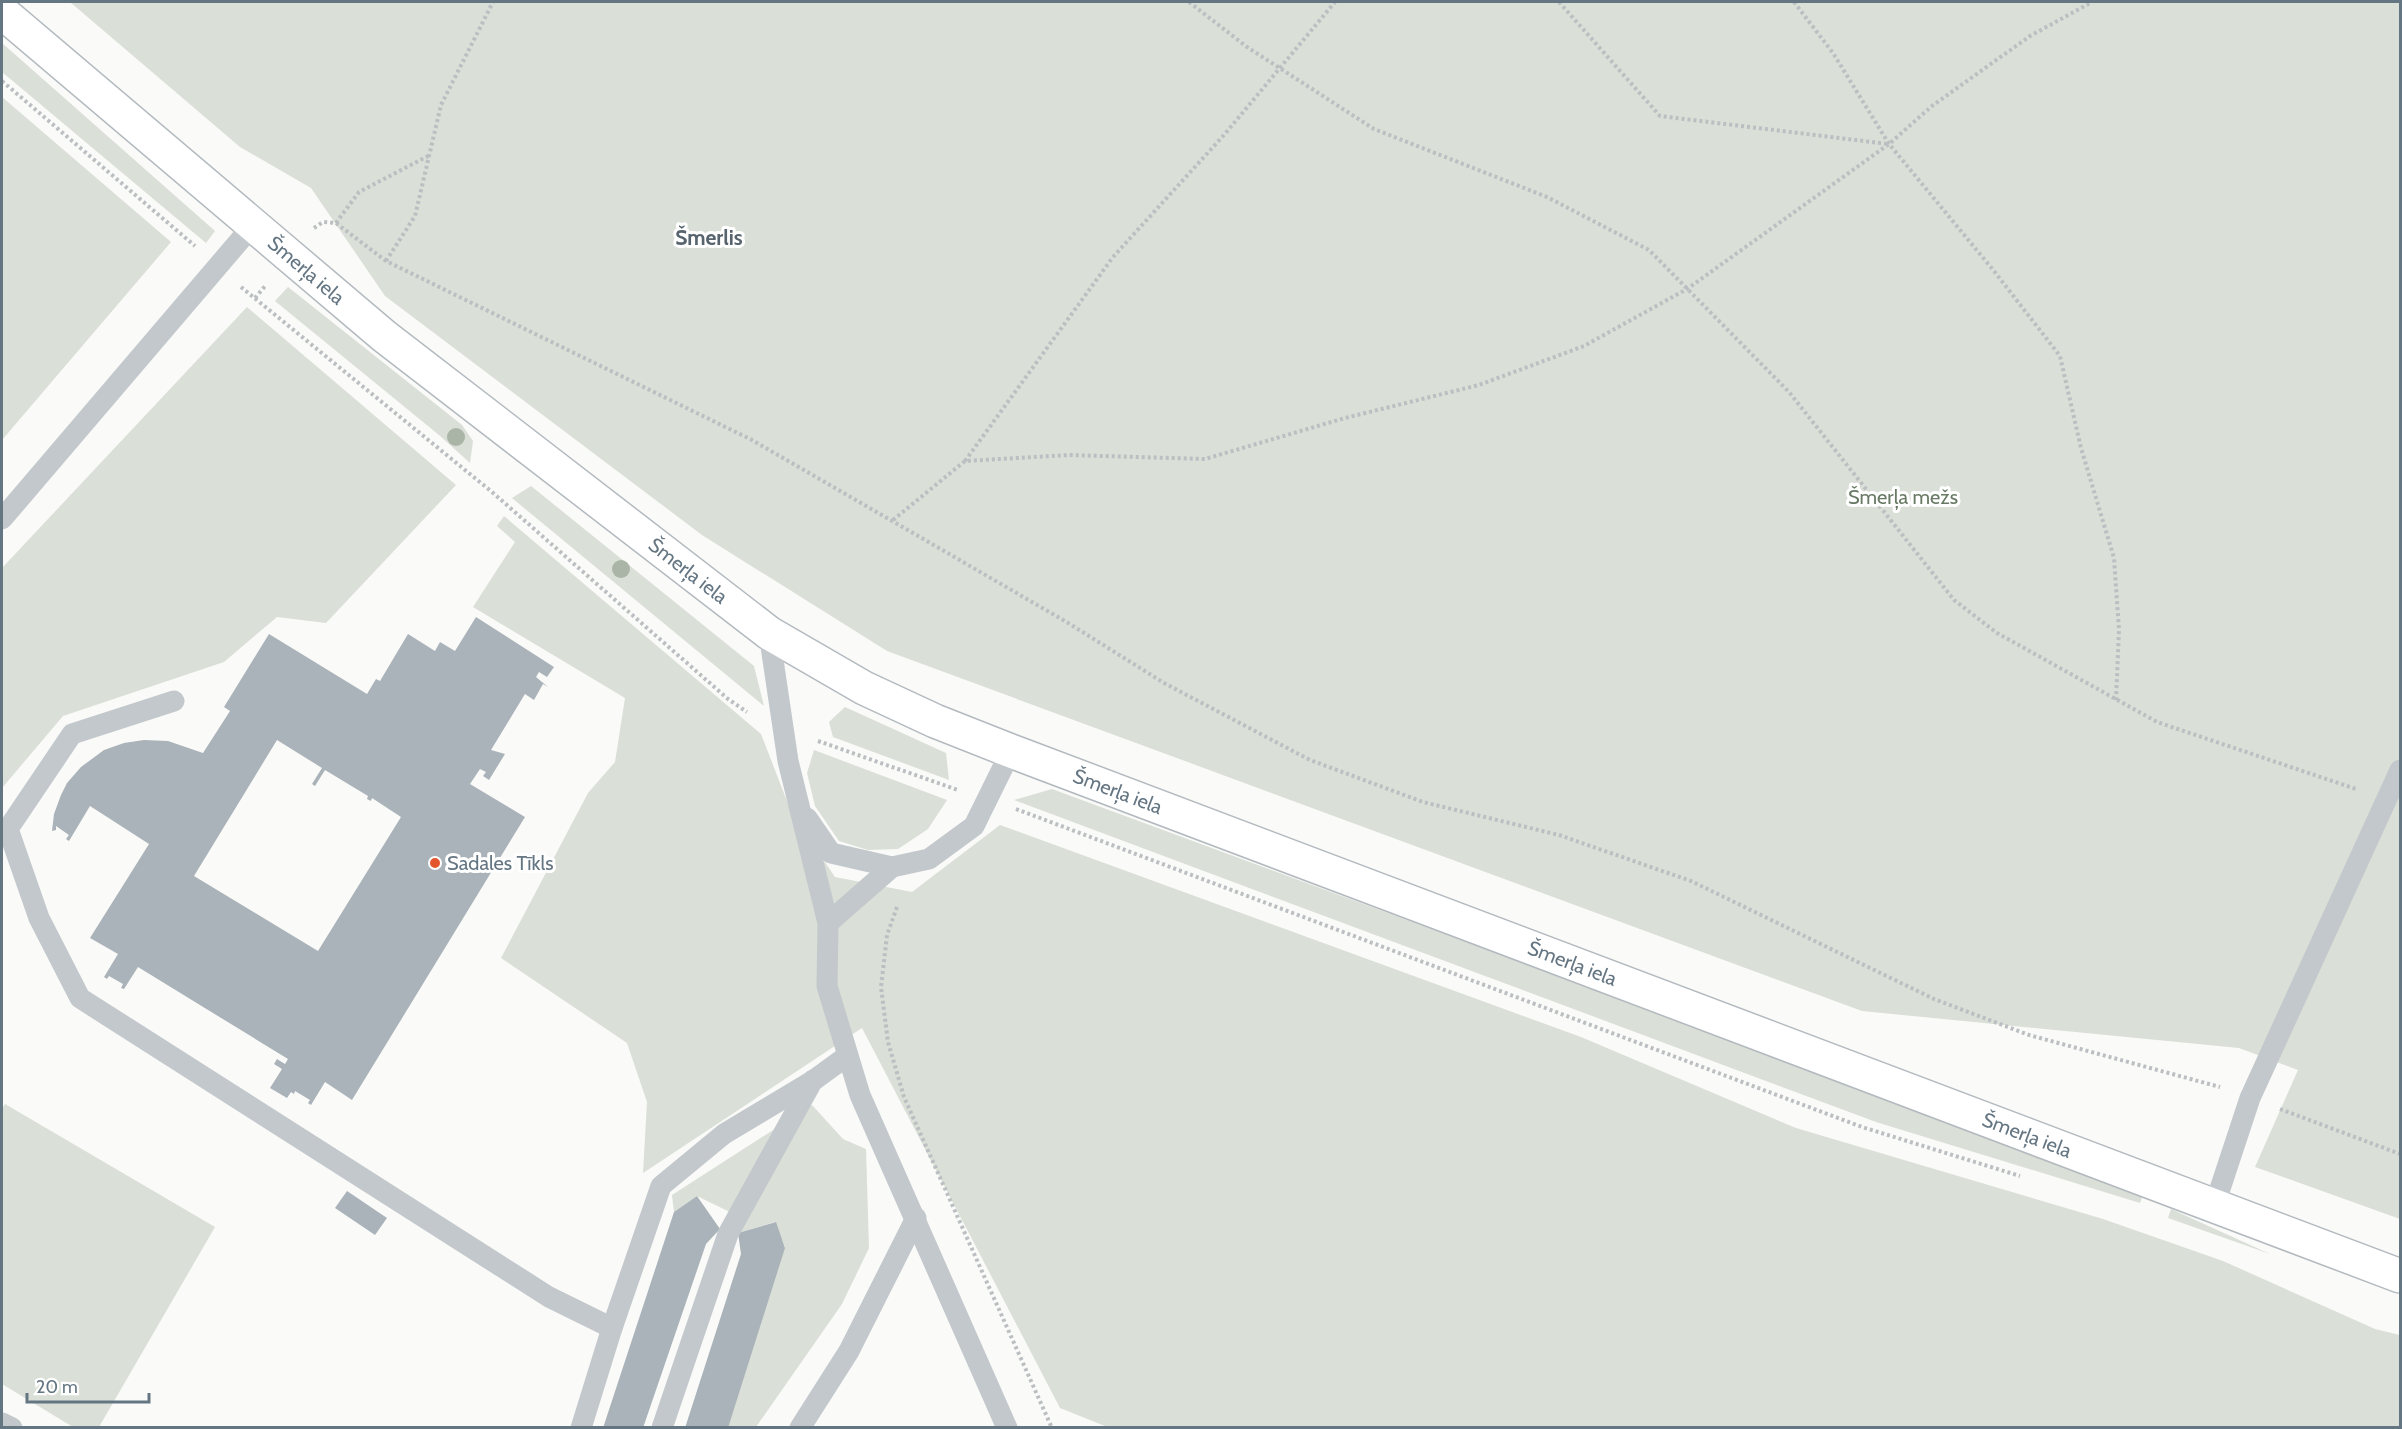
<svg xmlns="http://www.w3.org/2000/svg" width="2402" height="1429" viewBox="0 0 2402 1429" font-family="Cabin,sans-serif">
  <rect width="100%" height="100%" fill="#fafaf8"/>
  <g fill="#dadfd7">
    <polygon points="70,2 2400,2 2400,1219 2255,1167 2298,1070 2239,1048 1862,1011 887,651 702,535 385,296 311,188 240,147"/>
    <polygon points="2,43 215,231 206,243 2,72"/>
    <polygon points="2,97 171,242 2,440"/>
    <polygon points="288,287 462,425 473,441 470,463 439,435 275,301"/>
    <polygon points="247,307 456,485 326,623 277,617 224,662 63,716 2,788 2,568"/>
    <polygon points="531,486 754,666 764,706 512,498"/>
    <polygon points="504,516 761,734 792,814 835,877 912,892 1000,825 1581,1037 1796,1128 2103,1219 2223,1261 2375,1329 2400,1335 2400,1427 1110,1428 1060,1408 862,1028 643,1173 647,1102 627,1043 501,958 588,793 615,762 625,698 473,607 515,542 497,526"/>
    <polygon points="845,707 946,753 949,780 833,737 829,722"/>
    <polygon points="814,750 947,800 928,829 898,849 868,850 839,841 815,806 807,773"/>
    <polygon points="1052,789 2144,1192 2140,1203 1876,1122 1014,800"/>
    <polygon points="5,1104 215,1227 99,1427 73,1427 2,1384 2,1109"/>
    <polygon points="812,1105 843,1139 866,1149 869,1248 842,1304 756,1427 728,1427 785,1247 775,1222 738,1233 738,1216 697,1196 674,1212 672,1195"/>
    <polygon points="2171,1209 2270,1254 2168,1218"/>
  </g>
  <g fill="#aab3b9" fill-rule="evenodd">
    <path d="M476,617l78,50 -7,10 -8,-5 -3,5 12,10 -5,-3 -9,16 -9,-6 -34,56 14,4 -16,26 -6,-4 3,-4 -6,-3 -10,15 55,33 -173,283 -27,-18 -14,23 -3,-2 2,-3 -15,-9 -1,3 -3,-2 -4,6 -17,-10 12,-19 -8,-5 3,-5 8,5 3,-5 -150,-92 -14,22 -3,-1 2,-4 -14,-8 -2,3 -3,-2 14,-23 -28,-16 59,-94 -59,-38 -21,35 -3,-2 3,-4 -13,-9v4l-4,1 2,-17 7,-19 6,-12 14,-16 23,-17 20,-7 20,-3 24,1 35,12 27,-42 -6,-4 45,-73 98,60 9,-15 4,2 28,-47 27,17 5,-9 15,9zM277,740l45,28 -10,16 3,2 10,-16 43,26 -1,3 4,2 1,-3 29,19 -83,134 -124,-75z"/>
    <polygon points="347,1191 387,1218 375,1235 335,1208"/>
    <polygon points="697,1196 720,1229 706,1244 643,1428 603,1428 674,1212"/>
    <polygon points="776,1222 785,1248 728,1428 685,1428 741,1254 738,1233"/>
  </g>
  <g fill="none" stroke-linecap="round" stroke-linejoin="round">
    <defs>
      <g id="secondary">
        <path id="s1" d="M2,12l382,324 385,297 95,55 71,33 76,30 1389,525"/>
      </g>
    </defs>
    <use href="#secondary" stroke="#b3babf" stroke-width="36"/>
    <g stroke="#bbbfc2" stroke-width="4" stroke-dasharray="3 3" stroke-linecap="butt">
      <polyline points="1189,2 1247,47 1374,129 1547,197 1649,250 1789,392 1954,600 1997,633 2157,722 2356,789"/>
      <polyline points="1559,2 1660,116 1888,144"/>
      <polyline points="1794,2 1833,53 1889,144 1994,271 2060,356 2081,448 2114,558 2119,630 2116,700"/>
      <polyline points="2,81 195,246"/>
      <polyline points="336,223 359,192 428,156"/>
      <polyline points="314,228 323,222 336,223 386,261 752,440 1065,621 1164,683 1310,760 1423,802 1559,835 1691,881 1934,999 2029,1035 2220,1087"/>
      <polyline points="386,261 415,216 441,105 493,2"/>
      <polyline points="241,287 492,492 728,699 747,712"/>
      <polyline points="255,298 266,285"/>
      <polyline points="965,461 1113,257 1224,135 1335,2"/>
      <polyline points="893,520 965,461 1069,455 1205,459 1345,418 1479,385 1584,346 1687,289 1889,144 1932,106 2030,36 2092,2"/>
      <polyline points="818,741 958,790"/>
      <polyline points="1016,809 1862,1127 2020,1176"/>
      <polyline points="897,907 887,935 881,987 888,1042 904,1097 1052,1428"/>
      <polyline points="2280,1109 2400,1154"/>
    </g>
    <g stroke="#c3c8cc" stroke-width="21">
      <polyline points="2,519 253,225"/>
      <polyline points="769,633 788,761 828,923 827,986 860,1095 1007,1428"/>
      <polyline points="174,701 72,734 8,829 39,918 80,998 549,1297 612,1328"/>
      <polyline points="807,818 831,853 892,867 929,859 974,826 1011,751"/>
      <polyline points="828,923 892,867"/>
      <polyline points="2215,1204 2250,1098 2400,770"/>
      <polyline points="2,1423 12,1428"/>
      <polyline points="581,1428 612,1328 661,1186 724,1134 814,1080 847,1056"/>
      <polyline points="662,1428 728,1234 813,1080"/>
      <polyline points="800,1428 849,1351 916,1218"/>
    </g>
    <use href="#secondary" stroke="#fff" stroke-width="33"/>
  </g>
  <g fill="#aab4a7">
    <circle cx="456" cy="437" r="9"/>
    <circle cx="621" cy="569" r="9"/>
  </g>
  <circle fill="#e4572e" stroke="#fff" stroke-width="2" cx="435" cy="863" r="6"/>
  <g text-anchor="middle" stroke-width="6" stroke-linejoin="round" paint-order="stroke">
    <g font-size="20" fill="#657683" stroke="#fff">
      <text dy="7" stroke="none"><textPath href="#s1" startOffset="399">Šmerļa iela</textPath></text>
      <text dy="7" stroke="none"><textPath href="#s1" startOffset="885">Šmerļa iela</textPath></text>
      <text dy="7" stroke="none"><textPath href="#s1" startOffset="1371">Šmerļa iela</textPath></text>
      <text dy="7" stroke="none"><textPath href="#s1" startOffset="1857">Šmerļa iela</textPath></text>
      <text dy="7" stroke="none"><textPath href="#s1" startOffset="2343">Šmerļa iela</textPath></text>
    </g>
    <g font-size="20" fill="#687a64" stroke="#fff">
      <text x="1903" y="504">Šmerļa mežs</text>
    </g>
    <g font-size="20" fill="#657683" stroke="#fff" text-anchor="start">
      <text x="447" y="870">Sadales Tīkls</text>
    </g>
    <g font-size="21" font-weight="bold" fill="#57646e" stroke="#fff">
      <text x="709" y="245">Šmerlis</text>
    </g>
  </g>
  <rect width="2402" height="1429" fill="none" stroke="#657683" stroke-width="6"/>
  <path d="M27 1393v9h122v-9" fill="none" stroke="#657683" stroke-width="3"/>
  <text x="36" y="1393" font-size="18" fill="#657683" stroke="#ffffff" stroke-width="4.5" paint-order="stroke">20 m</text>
</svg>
